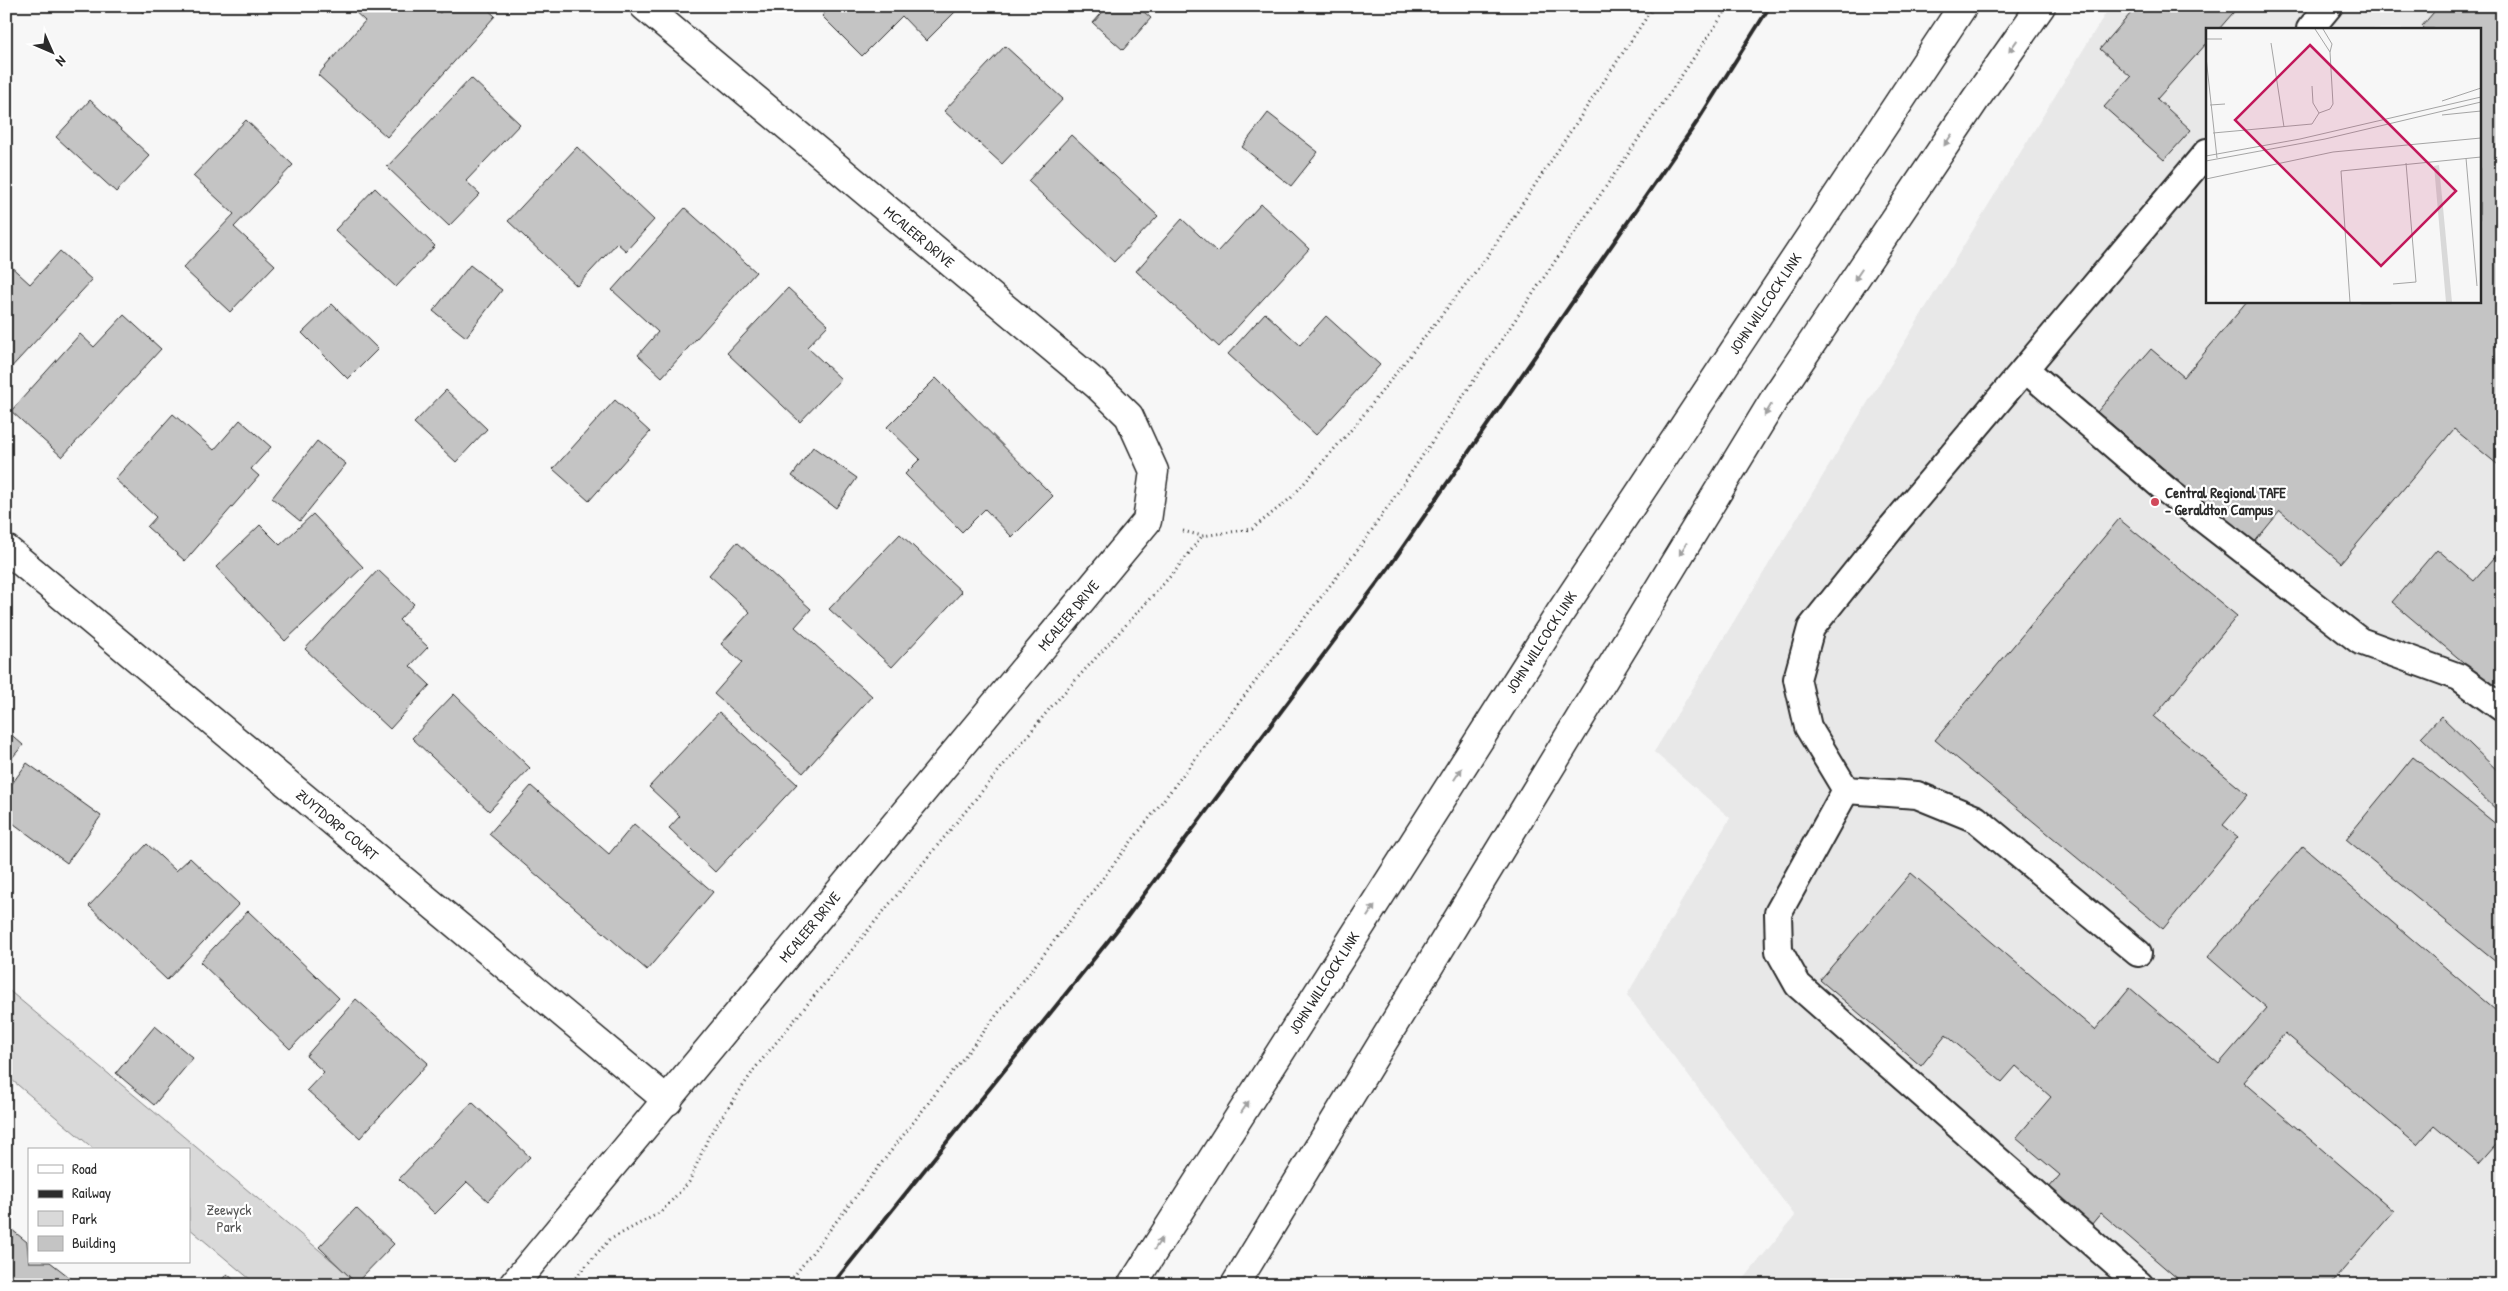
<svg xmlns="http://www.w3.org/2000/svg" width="2508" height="1291" viewBox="0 0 2508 1291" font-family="'Patrick Hand',sans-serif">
  <rect width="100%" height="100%" fill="#f7f7f7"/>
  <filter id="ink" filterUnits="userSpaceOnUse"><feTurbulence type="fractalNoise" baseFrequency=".02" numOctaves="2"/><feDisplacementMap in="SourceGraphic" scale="10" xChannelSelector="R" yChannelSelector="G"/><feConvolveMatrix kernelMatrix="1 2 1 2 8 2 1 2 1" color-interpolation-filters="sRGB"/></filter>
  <g filter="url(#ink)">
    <path fill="#e8e8e8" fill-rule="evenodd" d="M2110,6h392v1279h-763l56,-69 -168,-221 103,-177 -76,-66zM2207,29h272v272h-272z"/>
    <polygon fill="#d9d9d9" stroke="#828282" points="6,988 361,1285 257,1285 189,1228 189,1150 95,1150 6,1075"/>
    <g fill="#c4c4c4" stroke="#2b2b2b">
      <polygon points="136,6 149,6 143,13"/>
      <polygon points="354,6 432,6 440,13 447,6 484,6 495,16 387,137 318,75 365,21 352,9"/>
      <polygon points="831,6 961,6 926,41 902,16 862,56 822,16"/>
      <polygon points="1108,6 1137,6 1151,18 1123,50 1093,23"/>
      <polygon points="2137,6 2239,6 2219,29 2207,29 2207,43 2157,99 2191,130 2164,160 2104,107 2131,77 2100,49"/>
      <polygon points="2439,6 2502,6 2502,468 2454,429 2341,563 2280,511 2253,544 2097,412 2151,349 2184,377 2248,301 2479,301 2479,29 2425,29 2422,26"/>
      <polygon points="1005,46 1063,99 1002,164 944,111"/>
      <polygon points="471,78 520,124 466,181 480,194 449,226 387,167"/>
      <polygon points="90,100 150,156 116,192 56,137"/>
      <polygon points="1268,113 1318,152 1291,186 1242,147"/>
      <polygon points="246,120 293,165 234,227 275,265 230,312 183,268 234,214 193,176"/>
      <polygon points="1071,135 1158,216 1114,262 1028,181"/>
      <polygon points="577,147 654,220 626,251 617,243 577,286 508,221"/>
      <polygon points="375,188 435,246 396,287 335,230"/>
      <polygon points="1261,204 1309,249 1219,347 1136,271 1182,219 1217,252"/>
      <polygon points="685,208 756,272 662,377 638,355 658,332 612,290"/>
      <polygon points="60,251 92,280 6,373 6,262 30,284"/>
      <polygon points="470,265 502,290 466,337 433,311"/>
      <polygon points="788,288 828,325 807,347 841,379 800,422 727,353"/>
      <polygon points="332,304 378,349 348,379 302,333"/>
      <polygon points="1265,313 1300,345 1326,316 1380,365 1316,435 1228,354"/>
      <polygon points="124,315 161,349 62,457 11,411 80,334 94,347"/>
      <polygon points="936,378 1053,496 1012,537 985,509 962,532 905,474 920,459 887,427"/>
      <polygon points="446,390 487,429 456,462 414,423"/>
      <polygon points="615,400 650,432 589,501 553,469"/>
      <polygon points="173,414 214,450 240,420 271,447 251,469 259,476 185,561 147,527 156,517 115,479"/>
      <polygon points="317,441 346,464 300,521 272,498"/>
      <polygon points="813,447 857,478 836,508 792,476"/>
      <polygon points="313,514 363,567 285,641 216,567 260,525 280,545"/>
      <polygon points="2119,519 2237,616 2154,717 2248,795 2223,825 2238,837 2163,929 1935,740"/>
      <polygon points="900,534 962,592 892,667 829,609"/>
      <polygon points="737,542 811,609 795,627 872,696 803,773 714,694 742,662 721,644 750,612 709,575"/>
      <polygon points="2437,549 2474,581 2502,549 2502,695 2392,602"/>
      <polygon points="378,570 414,604 399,620 428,647 410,666 430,685 390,729 305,649"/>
      <polygon points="454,694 530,768 489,811 412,738"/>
      <polygon points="719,712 797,784 715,872 669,828 680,816 649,787"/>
      <polygon points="2441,716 2502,775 2502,815 2421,737"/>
      <polygon points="6,730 23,745 6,765"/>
      <polygon points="2413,757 2502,829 2502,967 2346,839"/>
      <polygon points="27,763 101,816 67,863 6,818 6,792"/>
      <polygon points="531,786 609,854 634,824 713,892 647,970 489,834"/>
      <polygon points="147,844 176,871 190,858 239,904 167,980 89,906"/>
      <polygon points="2303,846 2502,1016 2502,1138 2479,1164 2434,1126 2417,1145 2285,1033 2243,1082 2394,1211 2330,1285 2185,1285 2101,1213 2091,1225 2048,1189 2060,1175 2016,1138 2051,1097 2016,1066 2002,1082 1946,1035 1921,1066 1820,980 1911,873 2095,1030 2130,988 2219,1064 2267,1008 2208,957"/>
      <polygon points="248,911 339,998 290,1049 200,962"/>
      <polygon points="356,999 428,1063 360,1138 307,1090 324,1072 306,1056"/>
      <polygon points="155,1026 193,1058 154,1105 116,1073"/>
      <polygon points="472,1102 530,1157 488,1201 467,1182 435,1214 399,1179"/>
      <polygon points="356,1208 394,1244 356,1283 319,1247"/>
      <polygon points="6,1225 27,1242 29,1262 50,1262 77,1283 75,1285 6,1285"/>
      <polygon points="227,1274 240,1285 217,1285"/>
    </g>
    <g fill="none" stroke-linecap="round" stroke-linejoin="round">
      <defs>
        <g id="lane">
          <polyline points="2310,29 2329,6"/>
          <polyline points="2025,369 2166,490 2360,641 2459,677 2502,708"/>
          <polyline points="1846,790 1917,795 1976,819 2138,953"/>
          <polyline points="2140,1285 1798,985 1779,951 1778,913 1846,790 1808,727 1797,679 1811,628 1892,527 2207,152"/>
        </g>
        <g id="street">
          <path id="s1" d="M6,549l662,552"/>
          <path id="s2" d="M513,1285l634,-764 7,-50 -25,-55 -32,-31 -453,-379"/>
        </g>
        <g id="primary">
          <path id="s3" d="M1132,1285l428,-672 403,-607"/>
          <polyline points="1235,1285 1775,398 1975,100 2041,6"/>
        </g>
      </defs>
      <use href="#lane" stroke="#2b2b2b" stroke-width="30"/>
      <use href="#street" stroke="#2b2b2b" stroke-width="31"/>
      <use href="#primary" stroke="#2b2b2b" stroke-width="31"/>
      <g stroke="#2b2b2b" stroke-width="3" stroke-dasharray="1 4" stroke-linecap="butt">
        <polyline points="1183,531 1202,536 1252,529 1291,498 1357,423 1487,257 1654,6"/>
        <polyline points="569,1285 609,1240 661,1212 689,1182 709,1136 756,1067 1051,707 1176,570 1202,536"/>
        <polyline points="787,1285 1363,543 1729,6"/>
      </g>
      <use href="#lane" stroke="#fff" stroke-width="26"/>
      <use href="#street" stroke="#fff" stroke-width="28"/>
      <use href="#primary" stroke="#fff" stroke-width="28"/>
      <polyline stroke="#2b2b2b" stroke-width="4" points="832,1285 1121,925 1387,570 1697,122 1770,6"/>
    </g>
    <defs><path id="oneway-solid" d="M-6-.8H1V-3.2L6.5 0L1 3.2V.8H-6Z" transform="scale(1.25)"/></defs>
    <g fill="#a0a0a0">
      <use href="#oneway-solid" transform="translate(2013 46) rotate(125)"/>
      <use href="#oneway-solid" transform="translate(1948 140) rotate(124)"/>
      <use href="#oneway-solid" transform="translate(1858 275) rotate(124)"/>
      <use href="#oneway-solid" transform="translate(1768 410) rotate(121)"/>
      <use href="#oneway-solid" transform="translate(1683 549) rotate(121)"/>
      <use href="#oneway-solid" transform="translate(1458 774) rotate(-57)"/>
      <use href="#oneway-solid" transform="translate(1371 911) rotate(-57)"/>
      <use href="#oneway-solid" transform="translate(1245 1107) rotate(-57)"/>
      <use href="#oneway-solid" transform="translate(1158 1244) rotate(-57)"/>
    </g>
  </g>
  <circle fill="#d1495b" stroke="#fff" stroke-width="2" cx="2155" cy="502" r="5"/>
  <g text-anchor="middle" stroke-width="4.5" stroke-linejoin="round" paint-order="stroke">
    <g font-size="15" fill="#2b2b2b" stroke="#fff">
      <text transform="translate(919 237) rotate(40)" y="5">MCALEER DRIVE</text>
      <text dy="5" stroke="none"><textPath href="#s3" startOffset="1168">JOHN WILLCOCK LINK</textPath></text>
      <text dy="5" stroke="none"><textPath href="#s2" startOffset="870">MCALEER DRIVE</textPath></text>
      <text dy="5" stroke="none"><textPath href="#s3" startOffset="762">JOHN WILLCOCK LINK</textPath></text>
      <text dy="5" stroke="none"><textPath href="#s1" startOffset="431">ZUYTDORP COURT</textPath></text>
      <text dy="5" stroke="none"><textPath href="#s2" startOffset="465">MCALEER DRIVE</textPath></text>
      <text dy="5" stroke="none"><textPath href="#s3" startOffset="358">JOHN WILLCOCK LINK</textPath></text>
    </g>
    <g font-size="15" font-weight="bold" fill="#2b2b2b" stroke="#fff" text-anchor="start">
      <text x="2165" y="498">Central Regional TAFE<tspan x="2165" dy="17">- Geraldton Campus</tspan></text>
    </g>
    <g font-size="15" fill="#565656" stroke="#fff">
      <text x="229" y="1215">Zeewyck<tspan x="229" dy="17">Park</tspan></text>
    </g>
  </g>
  <g transform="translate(2206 28)">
    <rect width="275" height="275" fill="#f7f7f7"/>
    <path d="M233,137l13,137h-6l-12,-136z" fill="#d9d9d9"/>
    <path fill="none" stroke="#a5a5a5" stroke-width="1" d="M117,1l9,15 -2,8M0,11h16M65,15l13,84M0,29l11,101M106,58l1,17 6,10M236,73l39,-13M4,77l15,-1M236,87l39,-4M7,105l99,-9 7,-11 11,-4 3,-5 -3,-52 -15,-23M0,128l94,-17 181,-42M260,130l11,128M0,133l119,-22 156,-37M0,151l127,-27 148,-14M187,256l23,-2 -10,-119M144,274l-9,-131 140,-14"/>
    <path fill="#c2185b" fill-opacity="0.15" stroke="#c2185b" stroke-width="2.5" d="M104,17l146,146 -75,75 -146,-146z"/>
    <rect width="275" height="275" fill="none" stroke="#2b2b2b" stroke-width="2.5"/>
  </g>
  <rect width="2508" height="1291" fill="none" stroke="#fff" stroke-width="25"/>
  <rect x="12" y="12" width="2483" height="1266" fill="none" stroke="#2b2b2b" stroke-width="2" filter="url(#ink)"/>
  <rect x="28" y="1148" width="162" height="115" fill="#ffffff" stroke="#aaaaaa"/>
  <rect x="38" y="1165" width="25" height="8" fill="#ffffff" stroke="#aaaaaa"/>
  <text x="72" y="1174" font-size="15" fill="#2b2b2b">Road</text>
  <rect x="38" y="1190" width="25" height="8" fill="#2b2b2b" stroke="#aaaaaa"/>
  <text x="72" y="1198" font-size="15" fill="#2b2b2b">Railway</text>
  <rect x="38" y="1211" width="25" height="15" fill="#d9d9d9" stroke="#aaaaaa"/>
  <text x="72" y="1224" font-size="15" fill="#2b2b2b">Park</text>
  <rect x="38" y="1236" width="25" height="15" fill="#c4c4c4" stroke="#aaaaaa"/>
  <text x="72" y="1248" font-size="15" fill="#2b2b2b">Building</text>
  <g transform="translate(52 52) rotate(135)" stroke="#ffffff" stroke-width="4" paint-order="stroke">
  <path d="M0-4L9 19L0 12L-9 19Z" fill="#2b2b2b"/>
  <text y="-8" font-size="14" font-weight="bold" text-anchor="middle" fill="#2b2b2b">N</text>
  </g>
</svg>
